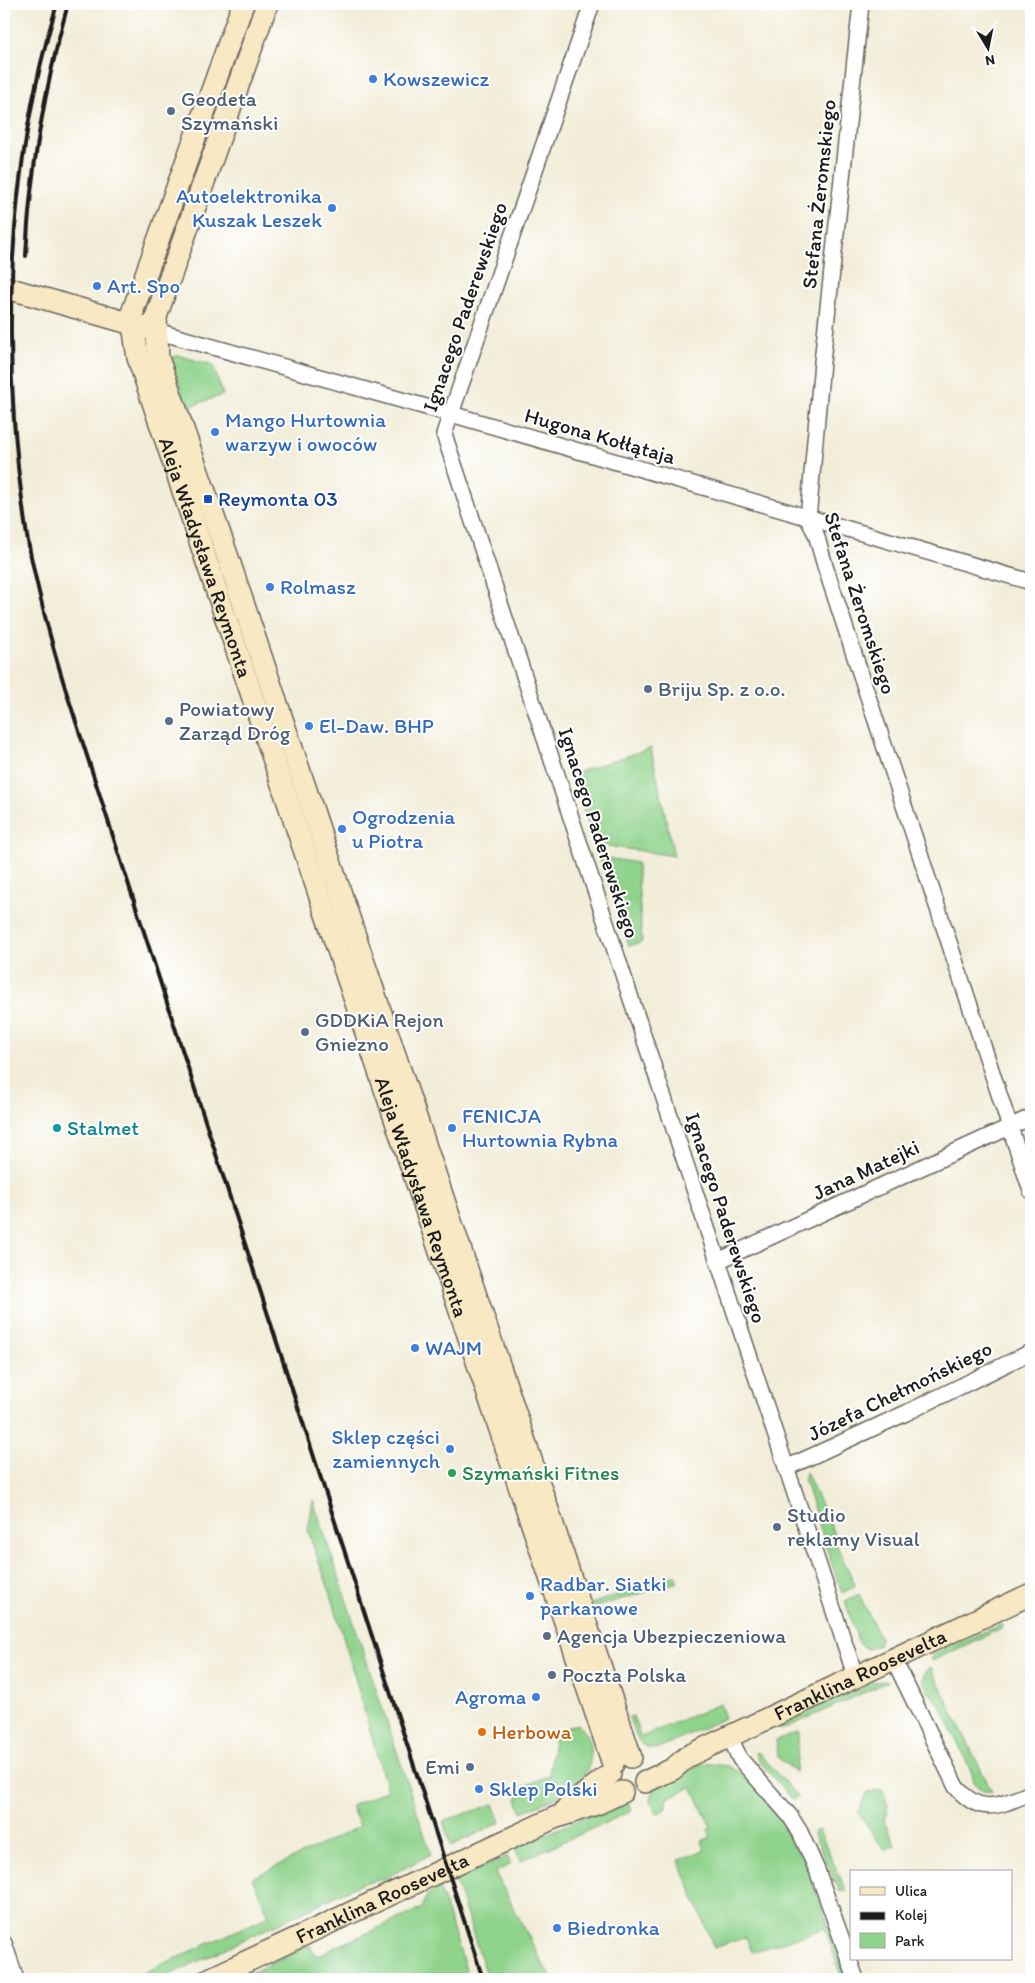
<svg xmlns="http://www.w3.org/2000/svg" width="1035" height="1983" viewBox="0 0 1035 1983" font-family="Itim,sans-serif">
  <rect width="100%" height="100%" fill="#fff"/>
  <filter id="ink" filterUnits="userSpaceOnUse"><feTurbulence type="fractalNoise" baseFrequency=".02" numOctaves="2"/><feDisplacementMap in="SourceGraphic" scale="10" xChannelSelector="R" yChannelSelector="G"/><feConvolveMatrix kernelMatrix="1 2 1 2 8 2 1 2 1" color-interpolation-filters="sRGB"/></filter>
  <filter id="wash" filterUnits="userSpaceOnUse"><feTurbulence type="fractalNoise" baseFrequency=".0096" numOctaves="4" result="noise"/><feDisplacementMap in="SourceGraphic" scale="20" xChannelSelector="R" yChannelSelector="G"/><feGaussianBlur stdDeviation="1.12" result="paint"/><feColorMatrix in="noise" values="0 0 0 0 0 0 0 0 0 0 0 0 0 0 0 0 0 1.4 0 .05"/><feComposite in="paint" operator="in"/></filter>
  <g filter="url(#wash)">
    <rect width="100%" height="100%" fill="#f2edd8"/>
    <g fill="#8fd38c" stroke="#567854">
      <polygon points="213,113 218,115 147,310 144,309"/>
      <polygon points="177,355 213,365 223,395 187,407 171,360"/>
      <polygon points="651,748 674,856 595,844 572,774"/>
      <polygon points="600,857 637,863 642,942 629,946"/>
      <polygon points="806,1472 834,1533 825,1537 823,1536 804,1480"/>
      <polygon points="313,1500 431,1854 382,1880 363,1883 161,1979 130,1979 269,1916 252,1878 360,1826 351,1806 387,1790 333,1601 308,1531"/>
      <polygon points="835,1542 855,1584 854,1587 842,1593 826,1547 826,1545"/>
      <polygon points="675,1575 678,1582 596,1607 591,1604"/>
      <polygon points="859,1594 880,1638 878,1645 868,1649 859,1644 845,1601"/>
      <polygon points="1002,1624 1004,1627 932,1661 932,1654"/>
      <path d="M931,1668l61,124c-14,-3 -18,-5 -20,-19l-34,-72c-11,-8 -17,-16 -13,-30z"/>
      <polygon points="883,1681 888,1682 781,1730 779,1725 873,1682"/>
      <path d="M720,1704l5,14 -69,31c-19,0 -22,-17 -27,-32l4,-1 8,21z"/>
      <path d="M578,1724c7,6 11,15 12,24 6,39 -40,51 -68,64l-5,-12 6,-13 26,-12 5,-35c6,-10 13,-13 24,-16z"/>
      <polygon points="799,1731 796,1772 778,1758 776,1740"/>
      <polygon points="758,1752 798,1797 793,1800 758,1760 755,1753"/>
      <polygon points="703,1763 728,1766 741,1773 774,1809 804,1858 848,1979 842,1979 825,1928 752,1952 746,1937 714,1948 679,1860 704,1850 701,1841 711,1837 708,1829 711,1827 692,1787 667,1798 665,1809 657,1814 651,1802 653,1787"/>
      <polygon points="883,1790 888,1806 884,1821 895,1845 884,1850 858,1812 868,1792"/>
      <polygon points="622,1800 627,1801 632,1811 520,1861 515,1848"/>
      <polygon points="494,1804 501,1822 451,1846 443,1821"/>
      <polygon points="819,1830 846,1891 840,1892 813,1832"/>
      <polygon points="507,1856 510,1865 495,1872 551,1979 488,1979 455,1880"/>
      <path d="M439,1887l30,92h-231l72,-34 6,11 107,-48c1,-12 5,-15 16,-21z"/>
    </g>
  </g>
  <g filter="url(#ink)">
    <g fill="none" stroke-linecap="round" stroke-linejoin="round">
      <defs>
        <g id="street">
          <polyline points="592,4 444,434 856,1678"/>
          <polyline points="861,4 822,362 808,519 816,534 825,566 1031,1191"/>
          <polyline points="156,331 451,414 1031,582"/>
          <polyline points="718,1261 1031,1117"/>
          <polyline points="786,1468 906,1413 1031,1352"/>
          <path d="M894,1660l62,127c25,30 44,18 75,6"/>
          <polyline points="730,1737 740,1759 790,1816 800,1832 817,1870 856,1979"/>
          <polyline points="4,1943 16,1979"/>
        </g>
        <g id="secondary">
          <path id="s1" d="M243,4l-110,306v15l5,33 475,1406"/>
          <polyline points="267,4 156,317 158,358 224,546 631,1757"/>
          <polyline points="4,287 146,328"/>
          <path id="s2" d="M645,1782l28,-13 15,-13 343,-162"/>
          <polyline points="566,1809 610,1774"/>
          <path id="s3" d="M209,1979l345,-161 45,-15 23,-11"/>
        </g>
      </defs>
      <use href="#street" stroke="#67655e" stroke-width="18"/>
      <use href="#secondary" stroke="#67655e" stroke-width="24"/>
      <use href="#street" stroke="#fff" stroke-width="15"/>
      <use href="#secondary" stroke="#f8e8c3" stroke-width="21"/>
      <g stroke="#1c1c1c" stroke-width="4">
        <path d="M57,4c-52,170 -57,358 -30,532 10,54 24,106 40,158l416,1285"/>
        <path d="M26,256c4,-85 19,-170 42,-252"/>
      </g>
    </g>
  </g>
  <g fill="#3f7fe0" stroke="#fff" stroke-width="2">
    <circle cx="373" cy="79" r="5"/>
    <circle cx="332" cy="208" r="5"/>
    <circle cx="97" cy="286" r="5"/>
    <circle cx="215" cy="432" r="5"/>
    <circle cx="270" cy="587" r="5"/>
    <circle cx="309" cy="726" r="5"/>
    <circle cx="342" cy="829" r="5"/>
    <circle cx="452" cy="1128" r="5"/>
    <circle cx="415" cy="1348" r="5"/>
    <circle cx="450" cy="1449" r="5"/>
    <circle cx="530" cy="1596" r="5"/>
    <circle cx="536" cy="1697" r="5"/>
    <circle cx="479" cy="1789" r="5"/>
    <circle cx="557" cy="1928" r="5"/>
  </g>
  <g fill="#5c6f8a" stroke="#fff" stroke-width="2">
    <circle cx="171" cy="111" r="5"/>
    <circle cx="648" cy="689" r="5"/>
    <circle cx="169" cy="721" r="5"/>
    <circle cx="305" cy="1032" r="5"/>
    <circle cx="777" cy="1527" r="5"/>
    <circle cx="547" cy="1636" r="5"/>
    <circle cx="552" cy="1675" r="5"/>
    <circle cx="470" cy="1767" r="5"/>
  </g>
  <rect fill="#1a4fb4" stroke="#fff" stroke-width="2" x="203" y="494" width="10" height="10" rx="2.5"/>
  <circle fill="#0f9aa8" stroke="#fff" stroke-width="2" cx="57" cy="1128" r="5"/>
  <circle fill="#2e9e5b" stroke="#fff" stroke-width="2" cx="452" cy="1473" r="5"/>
  <circle fill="#e8710a" stroke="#fff" stroke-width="2" cx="482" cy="1732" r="5"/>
  <g text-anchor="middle" stroke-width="4" stroke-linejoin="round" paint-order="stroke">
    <g font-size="21" fill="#366cbe" stroke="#fff" text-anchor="start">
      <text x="383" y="86">Kowszewicz</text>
      <text x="322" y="203" text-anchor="end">Autoelektronika<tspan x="322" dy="24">Kuszak Leszek</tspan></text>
      <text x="107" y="293">Art. Spo</text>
      <text x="225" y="427">Mango Hurtownia<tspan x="225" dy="24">warzyw i owoców</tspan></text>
      <text x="280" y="594">Rolmasz</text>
      <text x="319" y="733">El-Daw. BHP</text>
      <text x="352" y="824">Ogrodzenia<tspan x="352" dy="24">u Piotra</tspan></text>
      <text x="462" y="1123">FENICJA<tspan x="462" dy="24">Hurtownia Rybna</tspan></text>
      <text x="425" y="1355">WAJM</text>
      <text x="440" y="1444" text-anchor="end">Sklep części<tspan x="440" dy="24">zamiennych</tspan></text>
      <text x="540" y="1591">Radbar. Siatki<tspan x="540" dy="24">parkanowe</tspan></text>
      <text x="526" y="1704" text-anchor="end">Agroma</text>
      <text x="489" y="1796">Sklep Polski</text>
      <text x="567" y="1935">Biedronka</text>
    </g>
    <g font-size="21" fill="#4e5e75" stroke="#fff" text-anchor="start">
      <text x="181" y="106">Geodeta<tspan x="181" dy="24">Szymański</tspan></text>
      <text x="658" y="696">Briju Sp. z o.o.</text>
      <text x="179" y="716">Powiatowy<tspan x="179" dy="24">Zarząd Dróg</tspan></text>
      <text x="315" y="1027">GDDKiA Rejon<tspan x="315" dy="24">Gniezno</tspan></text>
      <text x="787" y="1522">Studio<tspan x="787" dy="24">reklamy Visual</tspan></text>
      <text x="557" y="1643">Agencja Ubezpieczeniowa</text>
      <text x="562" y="1682">Poczta Polska</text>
      <text x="460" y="1774" text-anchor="end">Emi</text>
    </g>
    <g font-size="21" fill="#1c1c1c" stroke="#fff">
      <text transform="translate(819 194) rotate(-84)" y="7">Stefana Żeromskiego</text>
      <text transform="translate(465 307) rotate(-71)" y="7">Ignacego Paderewskiego</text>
      <text transform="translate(600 436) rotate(16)" y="7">Hugona Kołłątaja</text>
      <text dy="7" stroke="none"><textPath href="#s1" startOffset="584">Aleja Władysława Reymonta</textPath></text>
      <text transform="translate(860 603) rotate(72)" y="7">Stefana Żeromskiego</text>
      <text transform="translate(599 833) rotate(72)" y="7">Ignacego Paderewskiego</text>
      <text transform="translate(866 1170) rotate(-25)" y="7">Jana Matejki</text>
      <text dy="7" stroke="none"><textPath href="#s1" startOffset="1259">Aleja Władysława Reymonta</textPath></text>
      <text transform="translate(726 1218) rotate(72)" y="7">Ignacego Paderewskiego</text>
      <text transform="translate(900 1391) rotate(-26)" y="7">Józefa Chełmońskiego</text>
      <text dy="7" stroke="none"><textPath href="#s2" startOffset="241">Franklina Roosevelta</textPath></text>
      <text dy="7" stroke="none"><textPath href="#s3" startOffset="191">Franklina Roosevelta</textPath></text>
    </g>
    <g font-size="21" fill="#164399" stroke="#fff" text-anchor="start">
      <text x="218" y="506">Reymonta 03</text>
    </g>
    <g font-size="21" fill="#0d838f" stroke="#fff" text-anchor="start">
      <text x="67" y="1135">Stalmet</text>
    </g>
    <g font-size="21" fill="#27864d" stroke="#fff" text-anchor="start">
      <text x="462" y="1480">Szymański Fitnes</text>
    </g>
    <g font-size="21" fill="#c56008" stroke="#fff" text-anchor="start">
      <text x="492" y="1739">Herbowa</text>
    </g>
  </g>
  <rect width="1035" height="1983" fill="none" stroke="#fff" stroke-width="20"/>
  <rect x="850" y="1870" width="162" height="90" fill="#ffffff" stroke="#a4a4a4"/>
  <rect x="860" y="1887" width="25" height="8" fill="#f8e8c3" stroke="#a4a4a4"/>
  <text x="895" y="1896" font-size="15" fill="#1c1c1c">Ulica</text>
  <rect x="860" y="1912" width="25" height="8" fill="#1c1c1c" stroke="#a4a4a4"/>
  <text x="895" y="1920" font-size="15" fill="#1c1c1c">Kolej</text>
  <rect x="860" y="1933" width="25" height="15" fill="#8fd38c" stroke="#a4a4a4"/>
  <text x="895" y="1946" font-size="15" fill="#1c1c1c">Park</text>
  <g transform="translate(988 48) rotate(170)" stroke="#ffffff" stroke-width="4" paint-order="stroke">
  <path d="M0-4L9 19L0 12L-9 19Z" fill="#1c1c1c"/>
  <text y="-8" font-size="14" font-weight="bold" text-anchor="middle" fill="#1c1c1c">N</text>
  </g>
</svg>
